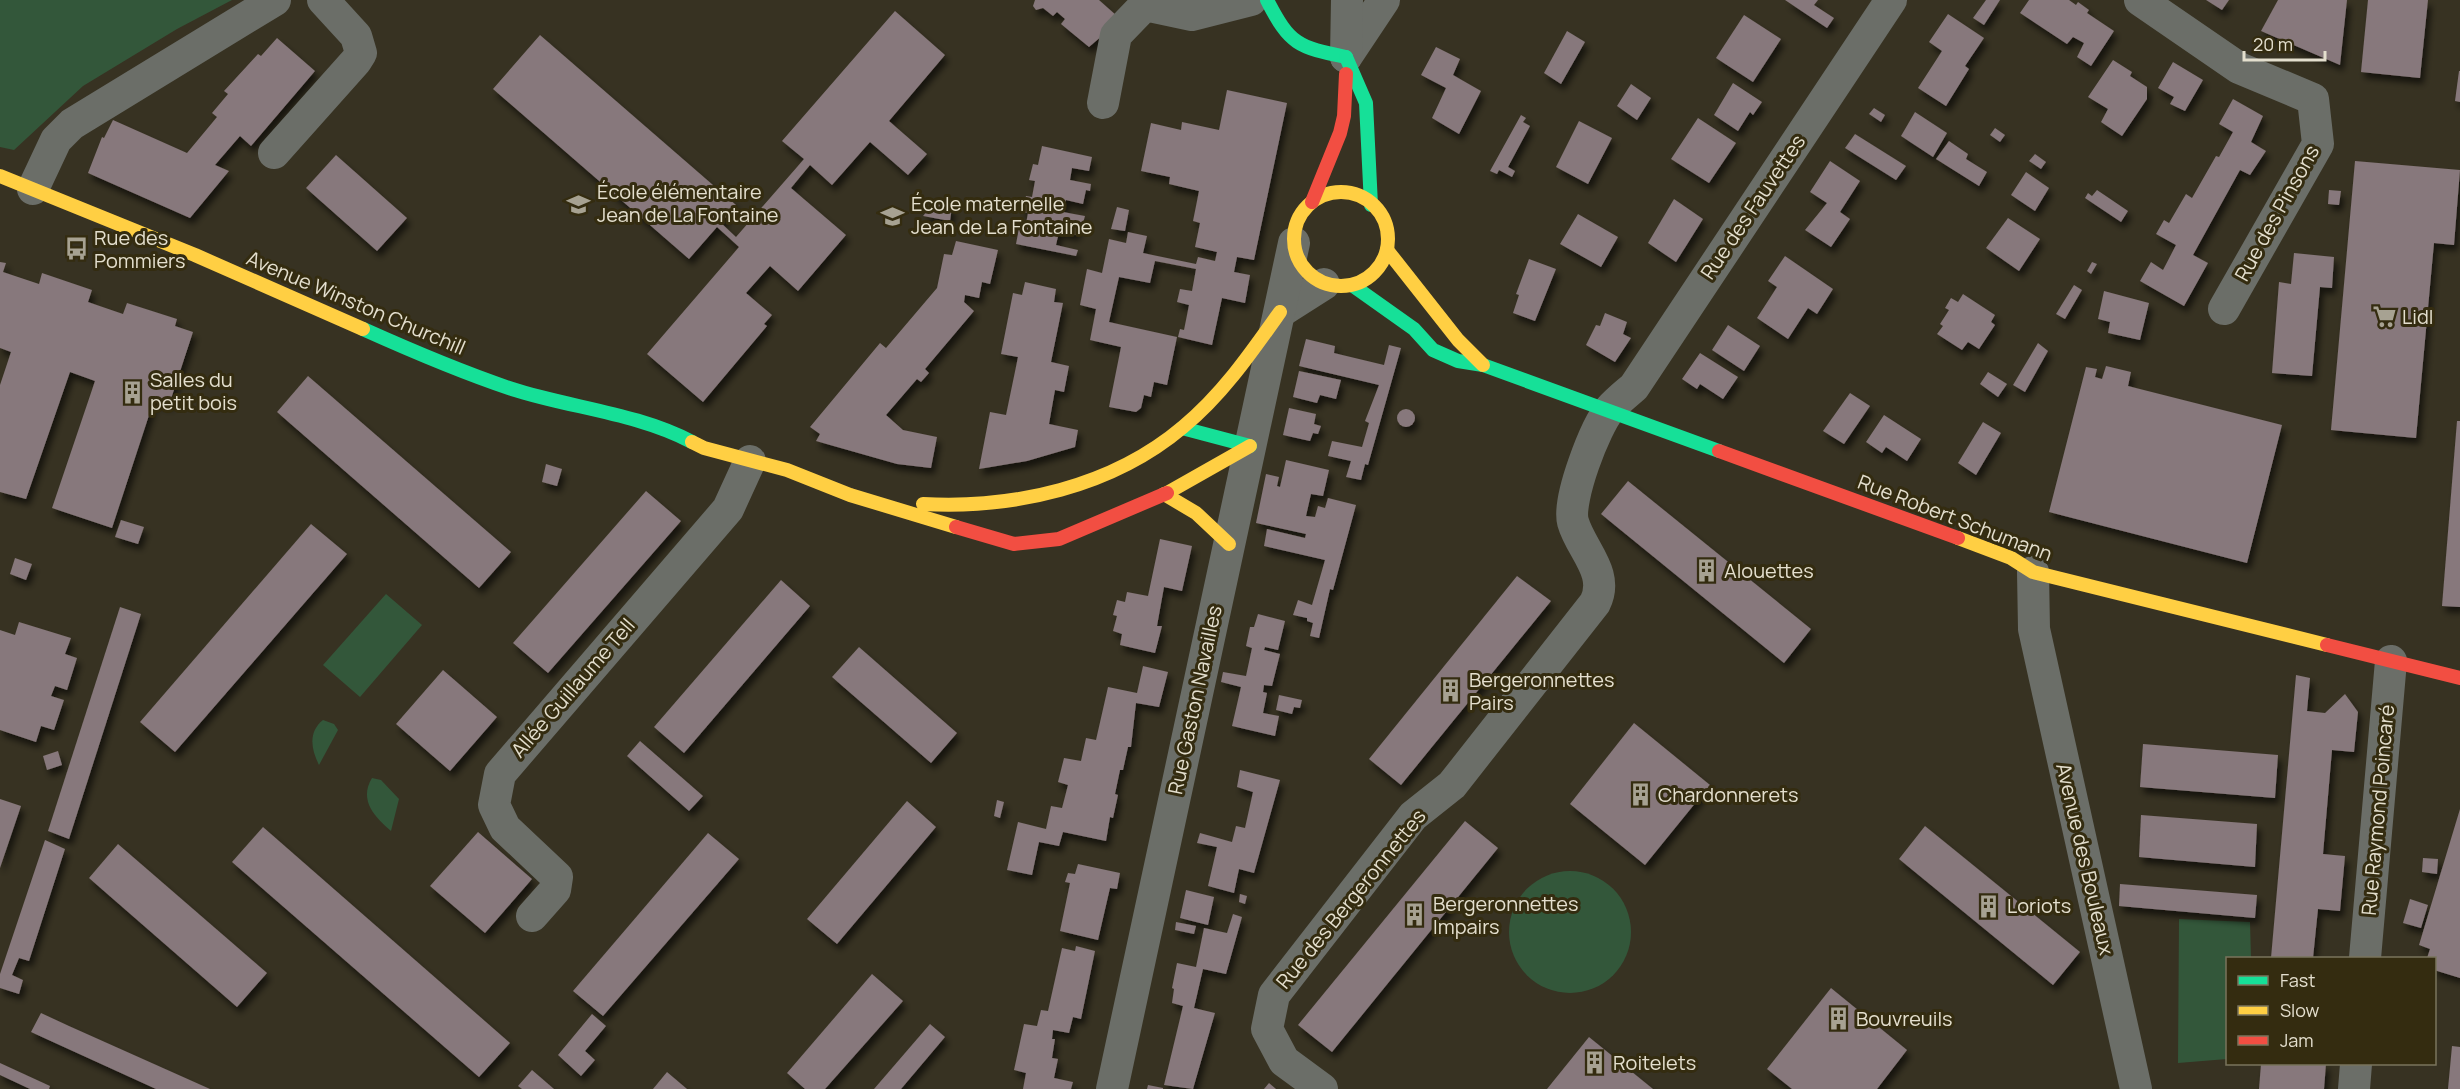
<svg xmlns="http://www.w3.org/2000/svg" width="2460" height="1089" viewBox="0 0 2460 1089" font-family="Manrope,sans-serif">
  <defs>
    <filter id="shadow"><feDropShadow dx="3.5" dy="6" stdDeviation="3" flood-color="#0009"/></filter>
  </defs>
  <rect width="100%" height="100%" fill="#373222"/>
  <g fill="#33573a">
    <polygon points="0,0 232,0 177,29 83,86 14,150 0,147"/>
    <polygon points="386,594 422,625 360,697 323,665"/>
    <path d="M323,720l11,4 4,6 -19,35c-8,-16 -11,-33 4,-45z"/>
    <path d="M372,778l9,2 18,19 -8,32c-15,-13 -33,-30 -19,-53z"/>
    <circle cx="1570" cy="932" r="61"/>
    <polygon points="2179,919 2250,922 2251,958 2228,958 2227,1059 2178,1063"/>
  </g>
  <g fill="#87787b" filter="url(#shadow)">
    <polygon points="1035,0 1099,0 1117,16 1117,23 1089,47 1061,24 1065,19 1057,12 1053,16 1043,8 1036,10 1033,6"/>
    <polygon points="1785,0 1818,0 1814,5 1834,18 1827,28"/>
    <polygon points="1986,0 2000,0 1984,25 1973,18"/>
    <polygon points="2029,0 2069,0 2076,5 2078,2 2089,10 2087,13 2114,31 2091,66 2077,57 2084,43 2073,37 2067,44 2020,13"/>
    <polygon points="2206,0 2229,0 2222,10"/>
    <polygon points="2278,0 2347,0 2340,65 2261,31"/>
    <polygon points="2368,0 2428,0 2420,78 2361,72"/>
    <polygon points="895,11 945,55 889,121 927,154 908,175 870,142 832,185 810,165 791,188 846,235 798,291 770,266 746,293 772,315 764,324 767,326 703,402 647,354 739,247 717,227 689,259 493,89 540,35 736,205 721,223 736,237 804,159 782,141"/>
    <polygon points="1948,14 1984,38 1965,66 1969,69 1946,106 1918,88 1942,51 1929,42"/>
    <polygon points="1744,15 1781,39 1753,82 1716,58"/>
    <polygon points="1567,31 1585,42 1561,84 1544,73"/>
    <polygon points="277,38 315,71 251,146 240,136 215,165 229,171 190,218 88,173 102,137 104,138 113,120 187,153 217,117 212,113 228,94 224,91 258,54 261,56"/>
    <polygon points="1436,47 1460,59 1453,75 1481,91 1459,134 1432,118 1446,88 1421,75"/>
    <polygon points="2113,60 2132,72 2130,76 2147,87 2147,99 2122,136 2101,122 2108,109 2088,97"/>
    <polygon points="2173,62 2203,80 2185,111 2170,104 2174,97 2158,88"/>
    <polygon points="2459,71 2460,71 2460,102 2455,101"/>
    <polygon points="1733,83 1762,102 1753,115 1750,112 1738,131 1714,115"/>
    <polygon points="1631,84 1651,98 1637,120 1617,106"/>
    <polygon points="1227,90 1287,103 1254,260 1237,257 1234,272 1250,275 1245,303 1222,298 1212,345 1178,337 1180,329 1184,330 1189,305 1177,302 1180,289 1192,291 1196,269 1155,261 1150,283 1119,277 1109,322 1177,337 1167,385 1154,382 1151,397 1144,395 1141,408 1136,412 1109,407 1121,347 1090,340 1096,309 1080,305 1087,269 1102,273 1109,239 1126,243 1128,232 1147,236 1143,253 1196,264 1198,257 1215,261 1217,252 1195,247 1200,223 1193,221 1199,191 1169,184 1170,177 1141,171 1151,123 1181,130 1182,122 1219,130"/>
    <polygon points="2233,99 2263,116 2251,142 2266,151 2250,175 2240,170 2193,255 2208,263 2184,306 2140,281 2151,262 2163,270 2176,245 2156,234 2164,220 2169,223 2186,194 2192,198 2216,156 2219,157 2233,132 2219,124"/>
    <polygon points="1874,108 1885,115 1881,122 1869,114"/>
    <polygon points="1915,112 1947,133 1933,157 1901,136"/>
    <polygon points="1521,115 1526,118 1523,122 1530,126 1508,167 1515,171 1512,177 1499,170 1497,174 1490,171"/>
    <polygon points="1698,118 1736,143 1709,183 1671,159"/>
    <polygon points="1579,121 1612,138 1588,184 1556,167"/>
    <polygon points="1995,128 2005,135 2000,142 1990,135"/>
    <polygon points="1855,134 1906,166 1896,180 1845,148"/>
    <polygon points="1949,141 1968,154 1966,159 1987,172 1979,186 1936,159"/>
    <polygon points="1042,146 1092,157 1089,171 1072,168 1070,180 1091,184 1090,191 1086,190 1083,204 1066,200 1063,212 1085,216 1083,223 1079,222 1076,235 1059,232 1056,245 1078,250 1076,256 1016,244 1019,228 1025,229 1028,213 1022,212 1026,196 1032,197 1035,181 1029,180 1033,164 1038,165"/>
    <polygon points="2035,154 2046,162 2041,169 2029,161"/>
    <polygon points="336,155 407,218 377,251 306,188"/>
    <polygon points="1830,161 1860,181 1840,212 1850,219 1831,247 1805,230 1827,203 1810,192"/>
    <polygon points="2355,161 2460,170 2454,245 2434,243 2416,438 2331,430"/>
    <polygon points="2026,172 2049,188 2035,211 2011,195"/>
    <polygon points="2097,190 2128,211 2121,222 2085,198 2088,193 2092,196"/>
    <polygon points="2329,190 2341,191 2339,205 2328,204"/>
    <polygon points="1674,199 1703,219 1676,262 1648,243"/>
    <polygon points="934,203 952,207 950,221 923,216"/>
    <polygon points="1117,207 1129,210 1125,231 1111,229"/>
    <polygon points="1578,214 1618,237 1601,267 1560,244"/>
    <polygon points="2008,218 2040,239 2019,271 1986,248"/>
    <polygon points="956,241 998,250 990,284 982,282 979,298 965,295 964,302 974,311 925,369 929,373 921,382 917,379 886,415 903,430 937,437 931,468 897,464 816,441 820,434 810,427 880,343 886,348 937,288 944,254 952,255"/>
    <polygon points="2294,253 2334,257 2332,288 2320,287 2312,376 2272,373 2279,282 2291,284"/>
    <polygon points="1785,256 1833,289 1817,314 1808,308 1788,339 1757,318 1777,287 1768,281"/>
    <polygon points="1529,259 1556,269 1535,321 1513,313 1519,295 1516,294"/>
    <polygon points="0,262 6,263 3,272 39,284 42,273 92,290 88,302 123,314 127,303 177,319 175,326 193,332 169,405 154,400 112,528 52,508 95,381 70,372 26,499 0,492 0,385 11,352 0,348"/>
    <polygon points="2092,262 2097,264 2091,274 2087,271"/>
    <polygon points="1025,282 1056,289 1054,302 1063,303 1051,362 1069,366 1064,392 1055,390 1049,424 1078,430 1075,447 1027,461 979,469 990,412 1006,415 1018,357 1001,354 1013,293 1022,295"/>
    <polygon points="2074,285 2082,290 2065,319 2056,314"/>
    <polygon points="2104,291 2149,303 2140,340 2108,333 2110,322 2098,319"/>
    <polygon points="1963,294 1995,315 1991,322 1995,325 1979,349 1968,342 1962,350 1937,334 1943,326 1940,324 1949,310 1945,308 1951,298 1958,302"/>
    <polygon points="1605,313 1627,322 1623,334 1631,338 1615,362 1586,345 1596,325 1600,326"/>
    <polygon points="1728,325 1760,346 1744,371 1712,350"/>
    <polygon points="1306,339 1335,346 1334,353 1384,365 1389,345 1401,348 1368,465 1365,464 1361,480 1346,477 1351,461 1328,456 1332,441 1362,447 1369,423 1365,421 1379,385 1299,366"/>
    <polygon points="2038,343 2048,351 2025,392 2013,385"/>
    <polygon points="1700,353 1738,377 1723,399 1700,384 1697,389 1682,379"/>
    <polygon points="2106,366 2131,372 2128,386 2282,425 2247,563 2049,512 2086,367 2097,369 2095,377 2102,379"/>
    <polygon points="1299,371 1341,380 1336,399 1320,395 1317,403 1293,397"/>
    <polygon points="1988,372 2007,384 1998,397 1980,384"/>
    <polygon points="308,376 511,552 479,588 277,412"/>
    <polygon points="1850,393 1870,406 1844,444 1823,431"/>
    <polygon points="1289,408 1316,414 1314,424 1321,426 1318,434 1313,433 1310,441 1283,435"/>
    <circle cx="1406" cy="418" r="9"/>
    <polygon points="1884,415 1921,439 1907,461 1886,447 1882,453 1866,442"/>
    <polygon points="2457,421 2460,421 2460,607 2442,606"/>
    <polygon points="1983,422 2001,433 1976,475 1958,463"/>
    <polygon points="1286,460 1329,470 1323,496 1311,494 1306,516 1315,517 1318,506 1325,508 1328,498 1356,505 1333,590 1330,589 1319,638 1310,636 1313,623 1307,621 1307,618 1293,615 1298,600 1312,605 1325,560 1264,546 1267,529 1305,538 1306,534 1256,523 1266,474 1279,477 1277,486 1280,487"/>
    <polygon points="546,464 562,469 557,486 542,482"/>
    <polygon points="1628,481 1811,629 1784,663 1601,514"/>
    <polygon points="646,491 681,521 548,673 513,643"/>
    <polygon points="121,520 144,527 138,544 115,537"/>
    <polygon points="311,524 347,554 175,752 140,722"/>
    <polygon points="1160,539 1192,546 1182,591 1164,587 1157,626 1162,626 1155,653 1120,645 1122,634 1113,631 1117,616 1113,615 1117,600 1125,602 1127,592 1148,596"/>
    <polygon points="15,558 32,564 26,580 10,574"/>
    <polygon points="1517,576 1551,601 1401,785 1369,759"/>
    <polygon points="781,580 810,606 684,753 654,727"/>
    <polygon points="120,607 141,614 69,839 48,831"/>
    <polygon points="1258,614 1285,621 1278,650 1265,647 1264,650 1280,654 1272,686 1264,685 1263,692 1267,693 1263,713 1279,716 1275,736 1232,726 1241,687 1221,682 1223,672 1246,676 1252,648 1246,646 1250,627 1254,627"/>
    <polygon points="19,622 71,638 65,654 77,658 67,690 55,686 51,696 64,700 54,730 41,726 36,742 0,730 0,630 15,635"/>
    <polygon points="859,647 957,733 931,763 832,677"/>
    <polygon points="1143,666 1168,672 1159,707 1136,703 1131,747 1128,747 1123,770 1120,770 1115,794 1118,795 1113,818 1110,817 1106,841 1063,832 1059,846 1039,842 1032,875 1007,870 1018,822 1046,829 1051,806 1062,808 1068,785 1058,782 1064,758 1081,761 1086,738 1096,740 1108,687 1137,693"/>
    <polygon points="443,670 497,717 450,771 396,724"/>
    <polygon points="2296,675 2310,678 2307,711 2325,713 2345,694 2358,712 2354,752 2332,750 2323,854 2345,856 2340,911 2318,909 2313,958 2271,958"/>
    <polygon points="1279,695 1302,700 1300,708 1294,707 1292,714 1276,710"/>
    <polygon points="1634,723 1710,785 1645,865 1570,804"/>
    <polygon points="640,741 703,796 689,811 627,756"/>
    <polygon points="2143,744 2278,755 2275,798 2140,787"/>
    <polygon points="58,751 62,765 47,770 43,756"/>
    <polygon points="1240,770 1280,780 1254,873 1239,869 1234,893 1208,886 1217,847 1197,843 1200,833 1232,842 1236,826 1245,828 1253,792 1237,787"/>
    <polygon points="0,799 21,806 0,868"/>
    <polygon points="997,800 1004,802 1000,818 994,816"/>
    <polygon points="907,801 936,827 837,944 807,919"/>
    <polygon points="2460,809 2460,978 2434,970 2434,958 2427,958 2430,949 2419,945"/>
    <polygon points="2141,815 2257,824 2255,867 2139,857"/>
    <polygon points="1465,821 1498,848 1332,1052 1298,1025"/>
    <polygon points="1925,826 2080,952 2053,985 1899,859"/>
    <polygon points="263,827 510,1043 479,1077 232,862"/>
    <polygon points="478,832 532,879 485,933 430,886"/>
    <polygon points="708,833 739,859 603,1016 573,991"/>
    <polygon points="45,840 65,849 29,961 19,958 12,975 23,980 19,994 0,988 0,974"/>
    <polygon points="118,844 267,973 237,1007 89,878"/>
    <polygon points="2423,858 2438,859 2437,874 2422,872"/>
    <polygon points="1078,864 1120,873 1117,889 1110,888 1098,940 1060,931 1070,883 1065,882 1068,873 1075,874"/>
    <polygon points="2120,884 2257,895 2255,918 2119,906"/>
    <polygon points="1186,890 1214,897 1208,925 1180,918"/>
    <polygon points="1240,894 1247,896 1245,904 1239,902"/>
    <polygon points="2410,899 2428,905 2421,928 2403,923"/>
    <polygon points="1233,914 1242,917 1226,974 1203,969 1194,1008 1215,1013 1193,1089 1164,1085 1183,1006 1172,1003 1174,989 1172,988 1177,963 1196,967 1204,928 1227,933"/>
    <polygon points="1176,922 1196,926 1194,934 1175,930"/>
    <polygon points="1076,946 1095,951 1081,1019 1073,1017 1069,1033 1053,1030 1052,1039 1055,1039 1052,1058 1058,1059 1054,1078 1073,1082 1071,1089 1023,1089 1026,1073 1014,1070 1024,1024 1037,1026 1041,1010 1048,1011 1062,948 1075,951"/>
    <polygon points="872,974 903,1001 825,1089 805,1089 787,1073"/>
    <polygon points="1831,988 1907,1050 1877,1089 1792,1089 1767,1069"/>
    <polygon points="41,1013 69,1026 210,1089 156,1089 31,1032"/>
    <polygon points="592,1014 606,1026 585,1051 595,1060 581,1076 558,1055"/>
    <polygon points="930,1024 945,1037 901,1089 874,1089"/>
    <polygon points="1589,1037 1653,1089 1547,1089"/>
    <polygon points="2452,1046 2460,1047 2460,1089 2448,1089"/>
    <polygon points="0,1063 50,1086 49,1089 30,1089 0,1075"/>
    <polygon points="2261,1064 2326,1064 2324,1089 2259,1089"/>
    <polygon points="532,1070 554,1089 522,1089 518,1086"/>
    <polygon points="667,1072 687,1089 653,1089"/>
    <polygon points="1269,1083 1276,1089 1264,1089"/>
    <polygon points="1148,1085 1163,1088 1163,1089 1147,1089"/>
  </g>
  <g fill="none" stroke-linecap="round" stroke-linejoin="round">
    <g stroke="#6b6e68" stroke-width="32">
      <polyline points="2140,0 2239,68 2313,99 2318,144 2224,309"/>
      <polyline points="1346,57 1384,0"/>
      <polyline points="1346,57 1347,0"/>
      <polyline points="1103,103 1116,35 1145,5 1192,15 1251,0"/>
      <polyline points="274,153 356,61 361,53 356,36 323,0"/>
      <polyline points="33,189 56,140 72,124 275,0"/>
      <polyline points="1280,312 1324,284"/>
      <polyline points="2033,572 2034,629 2136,1089"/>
      <polyline points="532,916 555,890 557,877 505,828 494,805 500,774 728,509 750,461"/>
      <polyline points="2365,958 2391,661"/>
      <polyline points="1112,1089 1294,243"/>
      <path d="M1322,1089l-38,-28 -17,-32 7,-34 139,-179 39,-31 143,-182c15,-30 -14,-53 -22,-81 -6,-22 22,-95 37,-113 7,-8 16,-15 24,-22l257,-387"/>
      <polyline points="2354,1089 2356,1064"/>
    </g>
    <g stroke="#16e098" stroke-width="14">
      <path d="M1267,0c23,45 31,47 79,57"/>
      <polyline points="1346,57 1366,103 1371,205"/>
      <polyline points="1352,285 1414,329 1433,350 1458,361 1483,365 1719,451"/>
      <path d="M363,329c49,22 98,43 149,60 59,19 125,24 180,53"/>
      <polyline points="1182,428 1250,446"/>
    </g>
    <g stroke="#ffcf43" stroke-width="14">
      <polyline points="0,176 195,255 363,329"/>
      <circle cx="1341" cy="239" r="47"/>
      <polyline points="1387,250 1458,340 1483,365"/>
      <polyline points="692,442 704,448 787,470 850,495 956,527"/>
      <polyline points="1167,493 1250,446"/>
      <polyline points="1164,494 1196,513 1229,544"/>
      <path d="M923,504c91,5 189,-17 260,-77 39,-32 68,-74 97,-115"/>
      <polyline points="1958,538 2011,558 2033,572 2327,645"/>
    </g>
    <g stroke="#f24e42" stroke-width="14">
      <polyline points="1312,202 1340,133 1344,116 1346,74"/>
      <polyline points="1719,451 1958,538"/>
      <polyline points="956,527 1014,544 1059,539 1167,493"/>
      <polyline points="2327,645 2460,678"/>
    </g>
  </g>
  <defs>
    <symbol id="school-bare" viewBox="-9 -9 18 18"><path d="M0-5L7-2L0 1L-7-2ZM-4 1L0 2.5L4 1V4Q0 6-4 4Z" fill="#a7a292" stroke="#342c10" stroke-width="2.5" paint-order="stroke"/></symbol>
    <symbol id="bus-bare" viewBox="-9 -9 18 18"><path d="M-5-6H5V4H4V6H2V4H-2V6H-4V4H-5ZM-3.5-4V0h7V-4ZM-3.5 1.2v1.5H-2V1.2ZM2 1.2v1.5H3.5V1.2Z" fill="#a7a292" stroke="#342c10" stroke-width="2.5" paint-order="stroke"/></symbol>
    <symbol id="supermarket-bare" viewBox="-9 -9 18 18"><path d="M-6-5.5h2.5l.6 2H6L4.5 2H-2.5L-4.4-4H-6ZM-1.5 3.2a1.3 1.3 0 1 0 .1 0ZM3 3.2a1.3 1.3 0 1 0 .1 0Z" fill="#a7a292" stroke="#342c10" stroke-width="2.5" paint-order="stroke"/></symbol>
    <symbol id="building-bare" viewBox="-9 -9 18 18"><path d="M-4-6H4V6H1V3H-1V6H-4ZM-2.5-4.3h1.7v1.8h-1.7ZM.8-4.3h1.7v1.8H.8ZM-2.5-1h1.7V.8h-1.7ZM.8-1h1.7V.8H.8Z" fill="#a7a292" stroke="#342c10" stroke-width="2.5" paint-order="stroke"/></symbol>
  </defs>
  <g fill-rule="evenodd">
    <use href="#school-bare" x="562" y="188" width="33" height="33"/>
    <use href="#school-bare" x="876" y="200" width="33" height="33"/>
    <use href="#bus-bare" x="60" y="232" width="33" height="33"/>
    <use href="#supermarket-bare" x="2368" y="300" width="33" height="33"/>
    <use href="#building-bare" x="116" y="376" width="33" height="33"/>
    <use href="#building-bare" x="1690" y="554" width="33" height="33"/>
    <use href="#building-bare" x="1434" y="674" width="33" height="33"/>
    <use href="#building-bare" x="1624" y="778" width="33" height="33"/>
    <use href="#building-bare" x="1972" y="890" width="33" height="33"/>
    <use href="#building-bare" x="1398" y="898" width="33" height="33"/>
    <use href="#building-bare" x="1822" y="1002" width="33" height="33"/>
    <use href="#building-bare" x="1578" y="1046" width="33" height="33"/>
  </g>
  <g text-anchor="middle" stroke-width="6" stroke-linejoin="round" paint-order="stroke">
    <g font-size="20" fill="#e4dfce" stroke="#342c10" text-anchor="start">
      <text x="597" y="199">École élémentaire<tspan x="597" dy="23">Jean de La Fontaine</tspan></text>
      <text x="911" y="211">École maternelle<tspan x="911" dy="23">Jean de La Fontaine</tspan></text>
      <text x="94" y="245">Rue des<tspan x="94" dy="23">Pommiers</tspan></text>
      <text x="2402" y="324">Lidl</text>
      <text x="150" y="387">Salles du<tspan x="150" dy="23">petit bois</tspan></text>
      <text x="1724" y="578">Alouettes</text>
      <text x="1469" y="687">Bergeronnettes<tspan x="1469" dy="23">Pairs</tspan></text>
      <text x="1658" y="802">Chardonnerets</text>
      <text x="1433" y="911">Bergeronnettes<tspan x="1433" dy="23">Impairs</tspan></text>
      <text x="2007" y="913">Loriots</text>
      <text x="1856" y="1026">Bouvreuils</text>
      <text x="1613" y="1070">Roitelets</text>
    </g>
    <g font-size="20" fill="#e4dfce" stroke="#342c10">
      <text transform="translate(1753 207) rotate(-56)" y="7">Rue des Fauvettes</text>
      <text transform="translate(2277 213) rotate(-61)" y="7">Rue des Pinsons</text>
      <text transform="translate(356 303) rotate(23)" y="7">Avenue Winston Churchill</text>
      <text transform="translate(1955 518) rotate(21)" y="7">Rue Robert Schumann</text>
      <text transform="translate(573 688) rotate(-49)" y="7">Allée Guillaume Tell</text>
      <text transform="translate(1195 700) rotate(-78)" y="7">Rue Gaston Navailles</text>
      <text transform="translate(2378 810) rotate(-85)" y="7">Rue Raymond Poincaré</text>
      <text transform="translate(2085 859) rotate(77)" y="7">Avenue des Bouleaux</text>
      <text transform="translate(1351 899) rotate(-51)" y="7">Rue des Bergeronnettes</text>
    </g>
  </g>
  <rect x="2226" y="957" width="210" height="108" fill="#342c10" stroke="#7a745c" stroke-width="1.5"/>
  <rect x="2238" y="976" width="30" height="9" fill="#16e098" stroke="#7a745c" stroke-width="1.5"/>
  <text x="2280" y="987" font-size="18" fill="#e4dfce">Fast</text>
  <rect x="2238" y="1006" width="30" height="9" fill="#ffcf43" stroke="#7a745c" stroke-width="1.5"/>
  <text x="2280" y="1017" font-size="18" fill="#e4dfce">Slow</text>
  <rect x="2238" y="1036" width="30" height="9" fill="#f24e42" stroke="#7a745c" stroke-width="1.5"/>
  <text x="2280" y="1047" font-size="18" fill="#e4dfce">Jam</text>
  <path d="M2244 51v9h81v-9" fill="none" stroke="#e4dfce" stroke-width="3"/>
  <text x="2253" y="51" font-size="18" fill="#e4dfce" stroke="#342c10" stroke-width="4.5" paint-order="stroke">20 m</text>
</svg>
